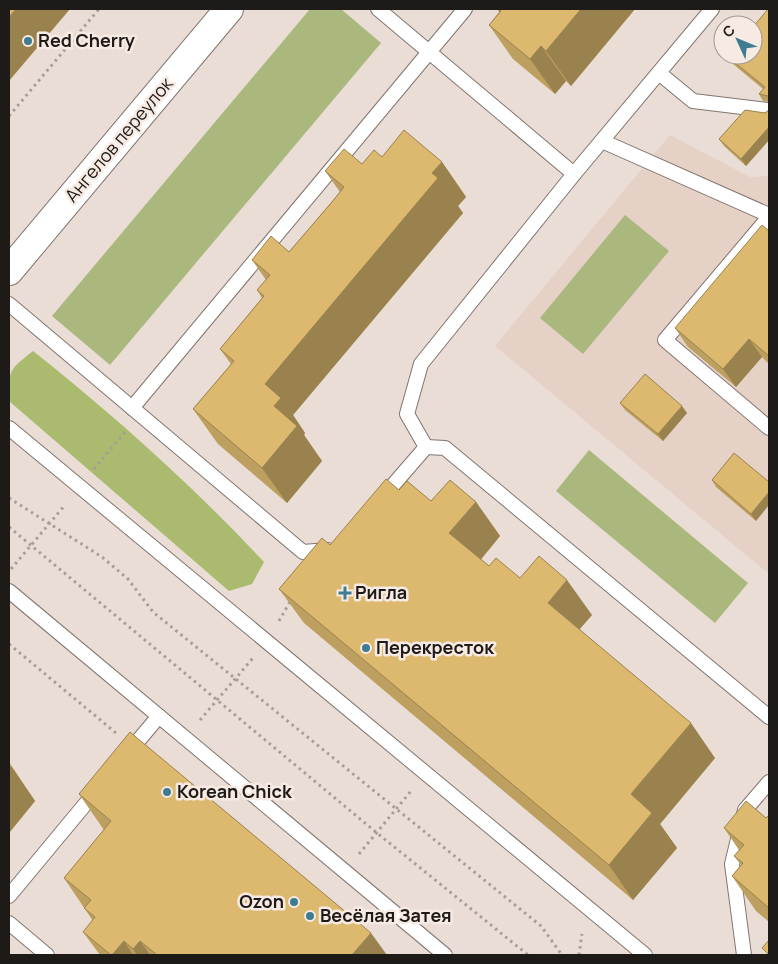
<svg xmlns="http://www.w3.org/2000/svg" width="778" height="964" viewBox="0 0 778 964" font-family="Manrope,sans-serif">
  <rect width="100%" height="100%" fill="#eaddd6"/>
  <polygon fill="#e5d1c6" points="670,135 750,177 769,176 769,574 495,346"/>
  <g fill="#aab87e">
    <polygon points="310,9 341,9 381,43 110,365 52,316"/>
    <polygon points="625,215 669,251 583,354 540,318"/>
    <polygon points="589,450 748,583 715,623 556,491"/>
  </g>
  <path fill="#aaba6f" d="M33,351c82,65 160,135 231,211l-12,22 -23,7 -220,-190c0,-32 -1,-30 24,-50z"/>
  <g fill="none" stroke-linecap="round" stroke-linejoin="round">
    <defs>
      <g id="lane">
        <polyline points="378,9 574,174"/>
        <polyline points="659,73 693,101 767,110 769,111"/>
        <polyline points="602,141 769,215"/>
        <polyline points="769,217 665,340 769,428"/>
        <polyline points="9,304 303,552 328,550"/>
        <polyline points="132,408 465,9"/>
        <polyline points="9,428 645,955"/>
        <polyline points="426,447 407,414 421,364 574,174 712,9"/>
        <polyline points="381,499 426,447 445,448 769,717"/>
        <polyline points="9,591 445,955"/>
        <polyline points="127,754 159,716"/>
        <polyline points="9,896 97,790"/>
        <polyline points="9,923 47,955"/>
        <polyline points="744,955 732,864 745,810 769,782"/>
      </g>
      <polyline id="street" points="9,271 229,9"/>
    </defs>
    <use href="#lane" stroke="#80756f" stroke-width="16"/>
    <use href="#street" stroke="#80756f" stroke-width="30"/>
    <g stroke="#a79d97" stroke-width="3" stroke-dasharray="2.5 4" stroke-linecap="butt">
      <polyline points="9,116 99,9"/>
      <polyline points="94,469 125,432"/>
      <polyline points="9,498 102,557 128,579 153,612 541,926 562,955"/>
      <polyline points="9,527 377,833 528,955"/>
      <polyline points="11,569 65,505"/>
      <polyline points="279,621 291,600"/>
      <polyline points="9,644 116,733"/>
      <polyline points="200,720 253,658"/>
      <polyline points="359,854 411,791"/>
      <polyline points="579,955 582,934"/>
    </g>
    <use href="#lane" stroke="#fff" stroke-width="14"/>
    <use href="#street" stroke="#fff" stroke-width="28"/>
  </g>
  <g fill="#bd9f5f">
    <polygon points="497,9 635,9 571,86 566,81 555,94 513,59 489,25 499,12"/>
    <polygon points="769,9 769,102 763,101 759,94 763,89 733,64 728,57"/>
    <polygon points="769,110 769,140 746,166 724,146 719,139"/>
    <polygon points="382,157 442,162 466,197 458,206 463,213 293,415 305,433 304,435 322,461 287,503 218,444 193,409 231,364 220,349 262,298 257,290 266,280 252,260 289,252 340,192 325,171 362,164"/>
    <polygon points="769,231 769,364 762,357 736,387 688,347 675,328"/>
    <polygon points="620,403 687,413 663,441 625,410"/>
    <polygon points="734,453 756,521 716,487 712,480"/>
    <polygon points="399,490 431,501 476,502 500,536 481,559 489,566 520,578 592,615 579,629 715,758 660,824 677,848 633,900 304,623 279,589 330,545"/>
    <polygon points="9,762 35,801 9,833"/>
    <polygon points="79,794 387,955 100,955 83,932 93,921 64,878 104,830"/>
    <polygon points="769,815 769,922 756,911 732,876 741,865 734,856 739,850 724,828 766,818"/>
  </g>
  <g fill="#9a824e">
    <polygon points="16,9 70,9 9,81 9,17"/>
    <polygon points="581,9 635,9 571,86 546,51"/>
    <polygon points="541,46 566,81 555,94 530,59"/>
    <polygon points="769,127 769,140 746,166 741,159"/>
    <polygon points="442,162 466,197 458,206 463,213 293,415 305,433 304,435 322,461 287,503 262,468 274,406 265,384 432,173"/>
    <polygon points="749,339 762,357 736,387 723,369"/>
    <polygon points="682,406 687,413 663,441 658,434"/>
    <polygon points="769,492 769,505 756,521 751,514"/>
    <polygon points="476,502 500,536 474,568 449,533"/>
    <polygon points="567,580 592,615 572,638 548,603"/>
    <polygon points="691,723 715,758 660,824 677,848 633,900 609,865 631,794"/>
    <polygon points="11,766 35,801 9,833 9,769"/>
    <polygon points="371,933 387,955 352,955"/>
    <polygon points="124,941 133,955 112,955"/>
    <polygon points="140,941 150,955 137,955 133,949"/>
  </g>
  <g fill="#dcb96f" stroke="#9a824e">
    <polygon points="9,9 16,9 9,17"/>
    <polygon points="498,9 581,9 546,51 541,46 530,59 489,25 501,11"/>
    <polygon points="768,9 769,9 769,98 768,96 759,94 765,87 728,57 730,55 753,55 753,27"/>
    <polygon points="745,110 765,113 769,110 769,127 741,159 719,139"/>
    <polygon points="404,130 442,162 432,173 438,178 265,384 281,398 274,406 297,426 262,468 193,409 234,361 220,349 264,296 257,290 270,275 252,260 271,236 289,252 332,202 344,187 325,171 344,149 362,164 374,150 382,157"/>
    <polygon points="762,225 769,231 769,356 749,339 723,369 675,328"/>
    <polygon points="645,374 682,406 658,434 620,403"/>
    <polygon points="734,453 769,482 769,492 751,514 712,480"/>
    <polygon points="386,479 399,490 407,481 431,501 450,480 476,502 449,533 489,566 496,558 520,578 539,556 567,580 548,603 691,723 631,794 652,813 609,865 279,589 322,538 330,545"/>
    <polygon points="130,732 371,933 352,955 157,955 140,941 133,949 124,941 112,955 111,955 83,932 95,917 84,908 91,900 64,878 111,821 79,794"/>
    <polygon points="746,801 766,818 769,815 769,908 732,876 743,863 734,856 744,845 724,828"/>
    <polygon points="769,940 769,955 762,948"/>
  </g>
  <g fill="#3d7c91" stroke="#f7eae3" stroke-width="2">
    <circle cx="28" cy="41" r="5"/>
    <path d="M342.5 585.5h5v5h5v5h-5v5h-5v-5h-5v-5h5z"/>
    <circle cx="366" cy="648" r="5"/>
    <circle cx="167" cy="792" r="5"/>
    <circle cx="294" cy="902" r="5"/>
    <circle cx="310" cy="916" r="5"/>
  </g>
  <g text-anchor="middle" stroke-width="5" stroke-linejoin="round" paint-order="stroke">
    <g font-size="18" font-weight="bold" fill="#1e1a17" stroke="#f7eae3" text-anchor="start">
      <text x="38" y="47">Red Cherry</text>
      <text x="355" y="599">Ригла</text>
      <text x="376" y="654">Перекресток</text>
      <text x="177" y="798">Korean Chick</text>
      <text x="284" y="908" text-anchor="end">Ozon</text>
      <text x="320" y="922">Весёлая Затея</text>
    </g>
    <g font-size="18" fill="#1e1a17" stroke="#f7eae3">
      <text transform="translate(119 140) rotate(-50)" y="6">Ангелов переулок</text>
    </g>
  </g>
  <rect width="778" height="964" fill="none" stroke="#1e1a17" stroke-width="20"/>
  <g transform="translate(738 40) rotate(314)"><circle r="24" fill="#f7eae3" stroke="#a09791"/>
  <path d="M0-4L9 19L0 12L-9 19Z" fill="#3d7c91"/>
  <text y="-8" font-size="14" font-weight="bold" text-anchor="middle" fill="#1e1a17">С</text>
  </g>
</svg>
